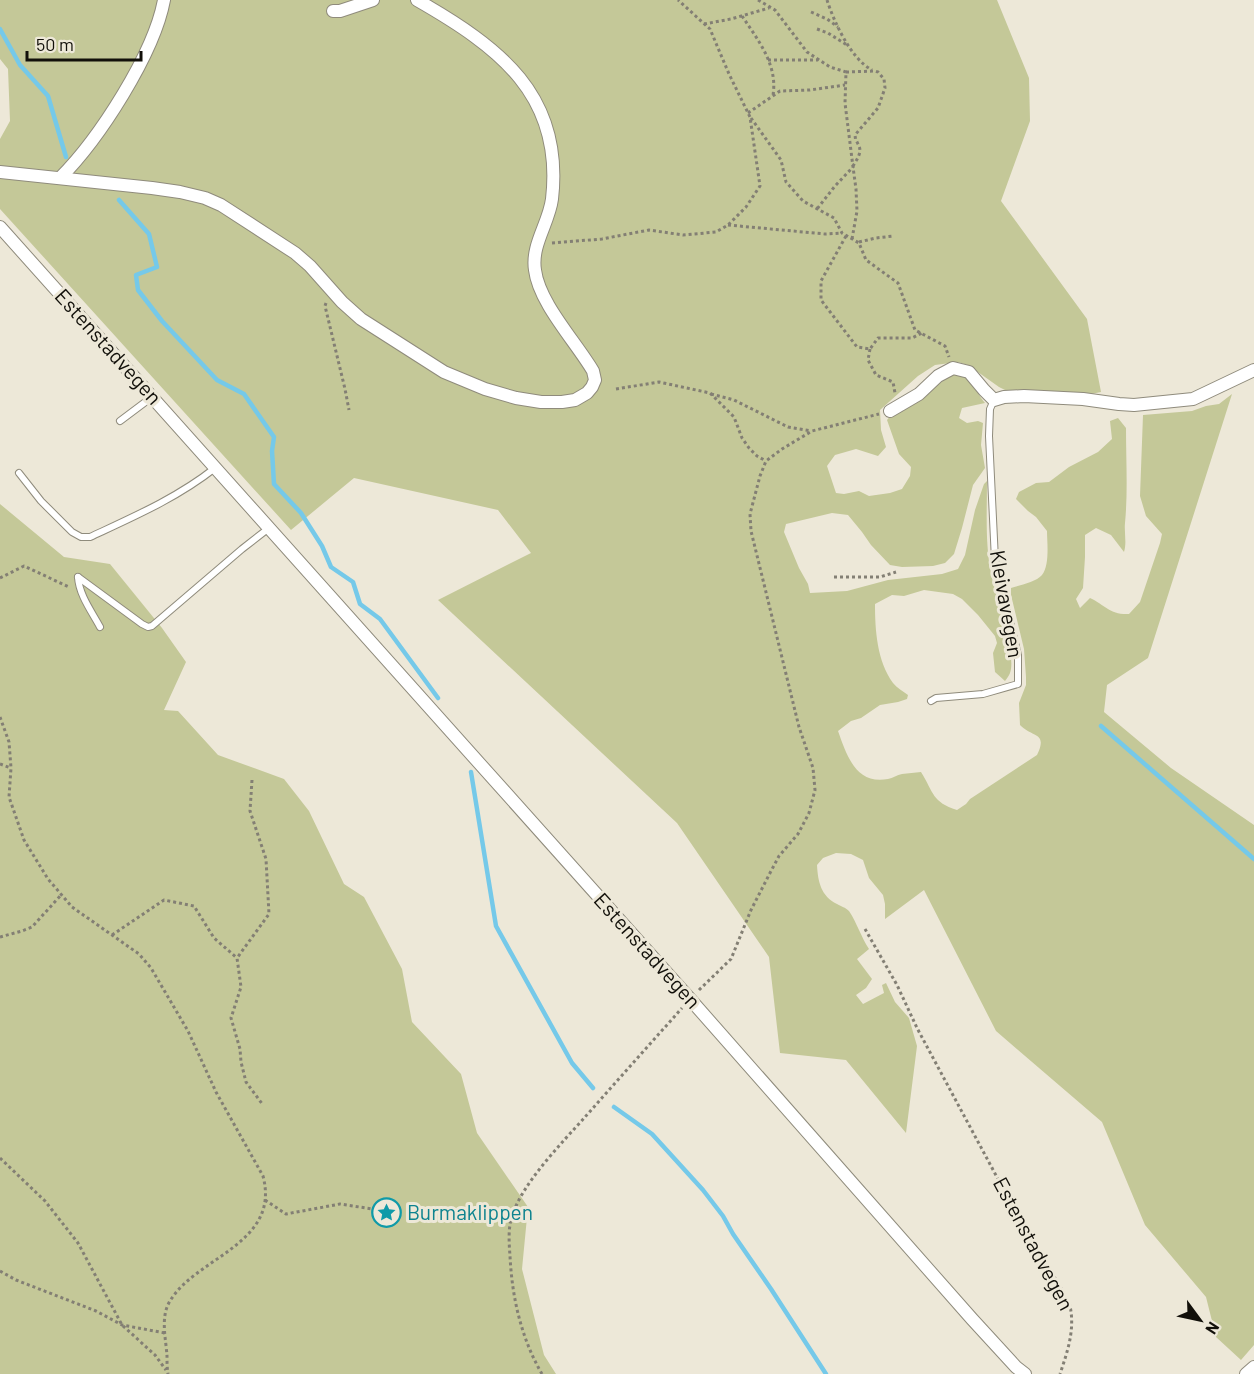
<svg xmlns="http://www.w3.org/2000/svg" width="1254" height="1374" viewBox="0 0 1254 1374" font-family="Barlow,sans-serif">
  <rect width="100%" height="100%" fill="#ede8d8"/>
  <g fill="#c4c898">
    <path d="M0,0h997l32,78 1,43 -29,80 86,118 14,73 -15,3 -77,-3 -10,-5 -31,-22 -10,-3 -23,3 -17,11 -38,34 1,20 5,17 -8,9 -22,-7 -21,6 -8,11 9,27 8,1 15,-3 10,5 21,-3 12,-4 8,-13 1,-9 -12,-13 -12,-34 6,-7 24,-12 37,-29c18,2 20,18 31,31l-23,5 -3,10 8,5 11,-2 5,2 -2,22 4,23 -12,17 -11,43 -8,26 -9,9 -12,3 -31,1 -12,-2 -19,-20 -9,-13 -14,-17 -16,-2 -46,11 -2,8 15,36 9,16 2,9 37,-2 41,-11 54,-6 16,-5 7,-14 10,-45 9,-26 3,-3c0,30 -2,62 4,92 4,22 26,82 19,100 -1,3 -3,5 -5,8l-10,-9 -2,-19 4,-10 -2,-7 -17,-21 -16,-16 -9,-5 -29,-4 -20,6 -12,-1 -17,9c0,26 2,57 18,79 4,5 10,8 15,12l-1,4 -9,3 -18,3 -19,13 -10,3 -13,10c9,25 18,54 50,48 5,-1 9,-4 14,-5 6,-1 13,-1 19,-2 13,21 11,30 36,38l9,-6 4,-5 67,-44c11,-23 -4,-17 -17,-30l-1,-22 7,-18v-8l-2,-28 -13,-54v-7c9,-3 25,-6 31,-13 8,-10 5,-33 5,-44l-11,-14 -8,-6 -12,-12 3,-7 17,-9 13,-1 20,-15 29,-15 14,-13 -2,-18 8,-3 8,10c0,32 2,64 -1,95 -1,10 2,19 -1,29l-13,-17 -15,-7 -11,7v22l-2,31 -7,11 4,9 10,-10c15,7 20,17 39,16l11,-12 20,-59 2,-9 -16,-18 -6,-20 3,-81 49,-4 14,-5 13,-2 13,-10 -84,264 -41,27 -3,27 67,56 83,57v520l-13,15 -25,-23 -10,-40 -61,-72 -43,-103 -106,-91 -72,-141 -39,29v-15l-2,-9 -14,-17 -6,-18 -12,-6 -15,-1 -13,5 -6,7c1,17 4,31 20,39 5,3 8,3 12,7 8,12 12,26 20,38l-12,10 15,20 -6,9 -10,7 7,9 21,-11 -2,-8 4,-2 9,19 14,16 8,28 -11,87 -60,-73 -66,-7 -11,-96 -92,-134 -239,-223 93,-47 -33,-43 -144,-32 -63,52 -291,-321v-70l10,-18 -2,-52 -8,-10z"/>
    <polygon points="0,504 64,557 110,564 162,628 186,662 164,710 178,711 218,755 284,779 309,811 344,884 364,897 402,969 412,1022 461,1074 477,1133 528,1207 522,1269 544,1355 556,1374 0,1374"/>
  </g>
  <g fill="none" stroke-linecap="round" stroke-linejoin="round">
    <g stroke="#75c9e9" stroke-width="4.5">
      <polyline points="0,29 20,65 48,96 66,157"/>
      <polyline points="119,200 149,234 157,267 136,275 138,290 162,321 217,380 244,394 274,437 272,451 274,484 301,513 322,546 331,567 353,582 360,604 380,619 438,698"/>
      <polyline points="1101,726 1254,859"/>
      <polyline points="471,772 496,926 572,1063 593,1088"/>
      <polyline points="614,1107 652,1134 703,1190 723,1216 733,1234 771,1289 826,1374"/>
    </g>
    <defs>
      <g id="lane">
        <polyline points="120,421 152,397"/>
        <path d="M19,473l22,28 31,31 9,5h9c43,-20 87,-39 125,-69"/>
        <polyline points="78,577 142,624 148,627 152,626 242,549 269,528"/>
        <path d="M78,577c1,18 14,35 22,50"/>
        <polyline points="931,701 936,698 983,694 1018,684 1018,655 995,560 989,436 990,409 994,400"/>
      </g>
      <g id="street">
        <polyline points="333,11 340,11 373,0"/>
        <path d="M0,172l152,16 28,4 25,6 16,7 74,48 15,13 32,36 19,17 83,53 41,17 31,9 25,4h21l13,-2 12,-7 5,-6 3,-7 -2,-9c-17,-29 -54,-68 -58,-101 -4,-25 14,-47 17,-71 12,-104 -53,-152 -135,-199"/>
        <path d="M60,178c39,-39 94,-124 104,-178"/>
        <polyline points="0,227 690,999 972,1319 1016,1367 1025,1374"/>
        <polyline points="890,411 919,394 938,376 953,368 969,372 984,390 994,400 1004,397 1024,396 1083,399 1119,404 1134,405 1193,399 1254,370"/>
        <polyline points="1246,1374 1254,1367"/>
      </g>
    </defs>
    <use href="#lane" stroke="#8f8b7c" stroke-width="8"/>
    <use href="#street" stroke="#8f8b7c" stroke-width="14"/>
    <g stroke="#837f74" stroke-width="3" stroke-dasharray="3 3" stroke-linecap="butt">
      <polyline points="758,0 775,10 807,52 830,67 846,72 845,103 853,167 835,186 817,209"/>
      <path d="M827,0c7,22 24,59 45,70"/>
      <polyline points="811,12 827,19 838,27"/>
      <path d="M742,16c16,24 36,49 31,79"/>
      <polyline points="704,24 731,19 769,8"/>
      <polyline points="817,29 828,33 847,45"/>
      <polyline points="768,60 818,60"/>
      <path d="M846,72l29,-1 3,1 6,7 1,9 -7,20 -23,27c1,8 0,2 3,9 5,8 -1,15 -5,22"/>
      <polyline points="748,113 780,91 810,90 845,85"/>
      <polyline points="751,118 781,160 786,182 803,201 834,218 842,233 859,243 866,260 898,283 915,330 945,346 949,357"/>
      <polyline points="728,225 825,234 842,233"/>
      <polyline points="846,236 821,281 821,300 857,347 870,349 878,338 912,338 922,333"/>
      <polyline points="852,239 857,211 856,189 853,167"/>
      <polyline points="859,242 876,238 894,236"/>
      <polyline points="552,243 602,239 649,230 683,235 716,232 728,225 746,207 760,186 750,117 729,74 710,29 678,0"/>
      <polyline points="326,303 325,306 345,389 349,410"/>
      <polyline points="870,349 868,360 876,375 893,382 895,393"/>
      <polyline points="616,389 659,382 710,393 734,417 742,438 749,448 757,456 766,461"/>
      <polyline points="711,394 734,400 788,427 811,431"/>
      <polyline points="834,577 880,577 896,572"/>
      <polyline points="0,578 24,566 69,587"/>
      <path d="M0,717l9,25 2,26 -2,29 15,43 24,39 24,28 67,47 12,14 37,63 28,61 47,84c18,68 -67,81 -93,125 -10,16 -4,38 -3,55 0,6 0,12 1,18"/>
      <polyline points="0,764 11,768"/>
      <polyline points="252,780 250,811 266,859 269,914 237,958 241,987 231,1018 240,1049 241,1062 246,1082 263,1105"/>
      <path d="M865,929l32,56 20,43 89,166 63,108c7,25 -1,48 -9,72"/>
      <polyline points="112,935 164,900 194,906 214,938 237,958"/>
      <polyline points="0,937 22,931 32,927 62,894"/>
      <polyline points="699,990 731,959 751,910 770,873 779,856 798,834 809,813 815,790 813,768 799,727 751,531 750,514 760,476 766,461 782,449 812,431 879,414"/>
      <polyline points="0,1158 45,1201 78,1243 122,1325 155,1355 166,1370"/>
      <polyline points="265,1200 286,1214 340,1204 379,1210"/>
      <polyline points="0,1271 16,1280 96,1311 122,1325 165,1333"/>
      <path d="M542,1374c-21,-36 -30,-77 -32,-118 -1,-13 -2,-28 2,-40 11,-34 50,-73 73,-99 32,-36 65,-73 97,-109"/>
    </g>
    <use href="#lane" stroke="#fff" stroke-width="6"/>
    <use href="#street" stroke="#fff" stroke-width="12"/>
  </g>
  <defs>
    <symbol id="sight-ring" viewBox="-11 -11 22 22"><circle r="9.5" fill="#ede8d8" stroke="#0f9aa8" stroke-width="1.5"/><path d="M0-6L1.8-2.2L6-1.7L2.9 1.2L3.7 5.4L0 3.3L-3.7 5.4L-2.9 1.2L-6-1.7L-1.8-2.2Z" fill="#0f9aa8"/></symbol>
  </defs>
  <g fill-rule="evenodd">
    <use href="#sight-ring" x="370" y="1196" width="33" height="33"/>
  </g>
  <g text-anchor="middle" stroke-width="6" stroke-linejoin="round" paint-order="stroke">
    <g font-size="21" fill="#12100a" stroke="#ede8d8">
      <text transform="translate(108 347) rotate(48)" y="7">Estenstadvegen</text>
      <text transform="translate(1006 604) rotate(80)" y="7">Kleivavegen</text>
      <text transform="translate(647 951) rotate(48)" y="7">Estenstadvegen</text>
      <text transform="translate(1033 1244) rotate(62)" y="7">Estenstadvegen</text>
    </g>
    <g font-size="21" fill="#0d838f" stroke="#ede8d8" text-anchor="start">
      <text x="407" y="1220">Burmaklippen</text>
    </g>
  </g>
  <g transform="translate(1200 1320) rotate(123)" stroke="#ede8d8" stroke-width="4.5" paint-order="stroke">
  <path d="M0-4.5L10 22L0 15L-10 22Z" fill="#12100a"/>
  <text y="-9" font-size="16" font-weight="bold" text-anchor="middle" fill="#12100a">N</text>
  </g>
  <path d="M27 51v9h114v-9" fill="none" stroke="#12100a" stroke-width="3"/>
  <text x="36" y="51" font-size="18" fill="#12100a" stroke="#ede8d8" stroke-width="4.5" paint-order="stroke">50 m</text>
</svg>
